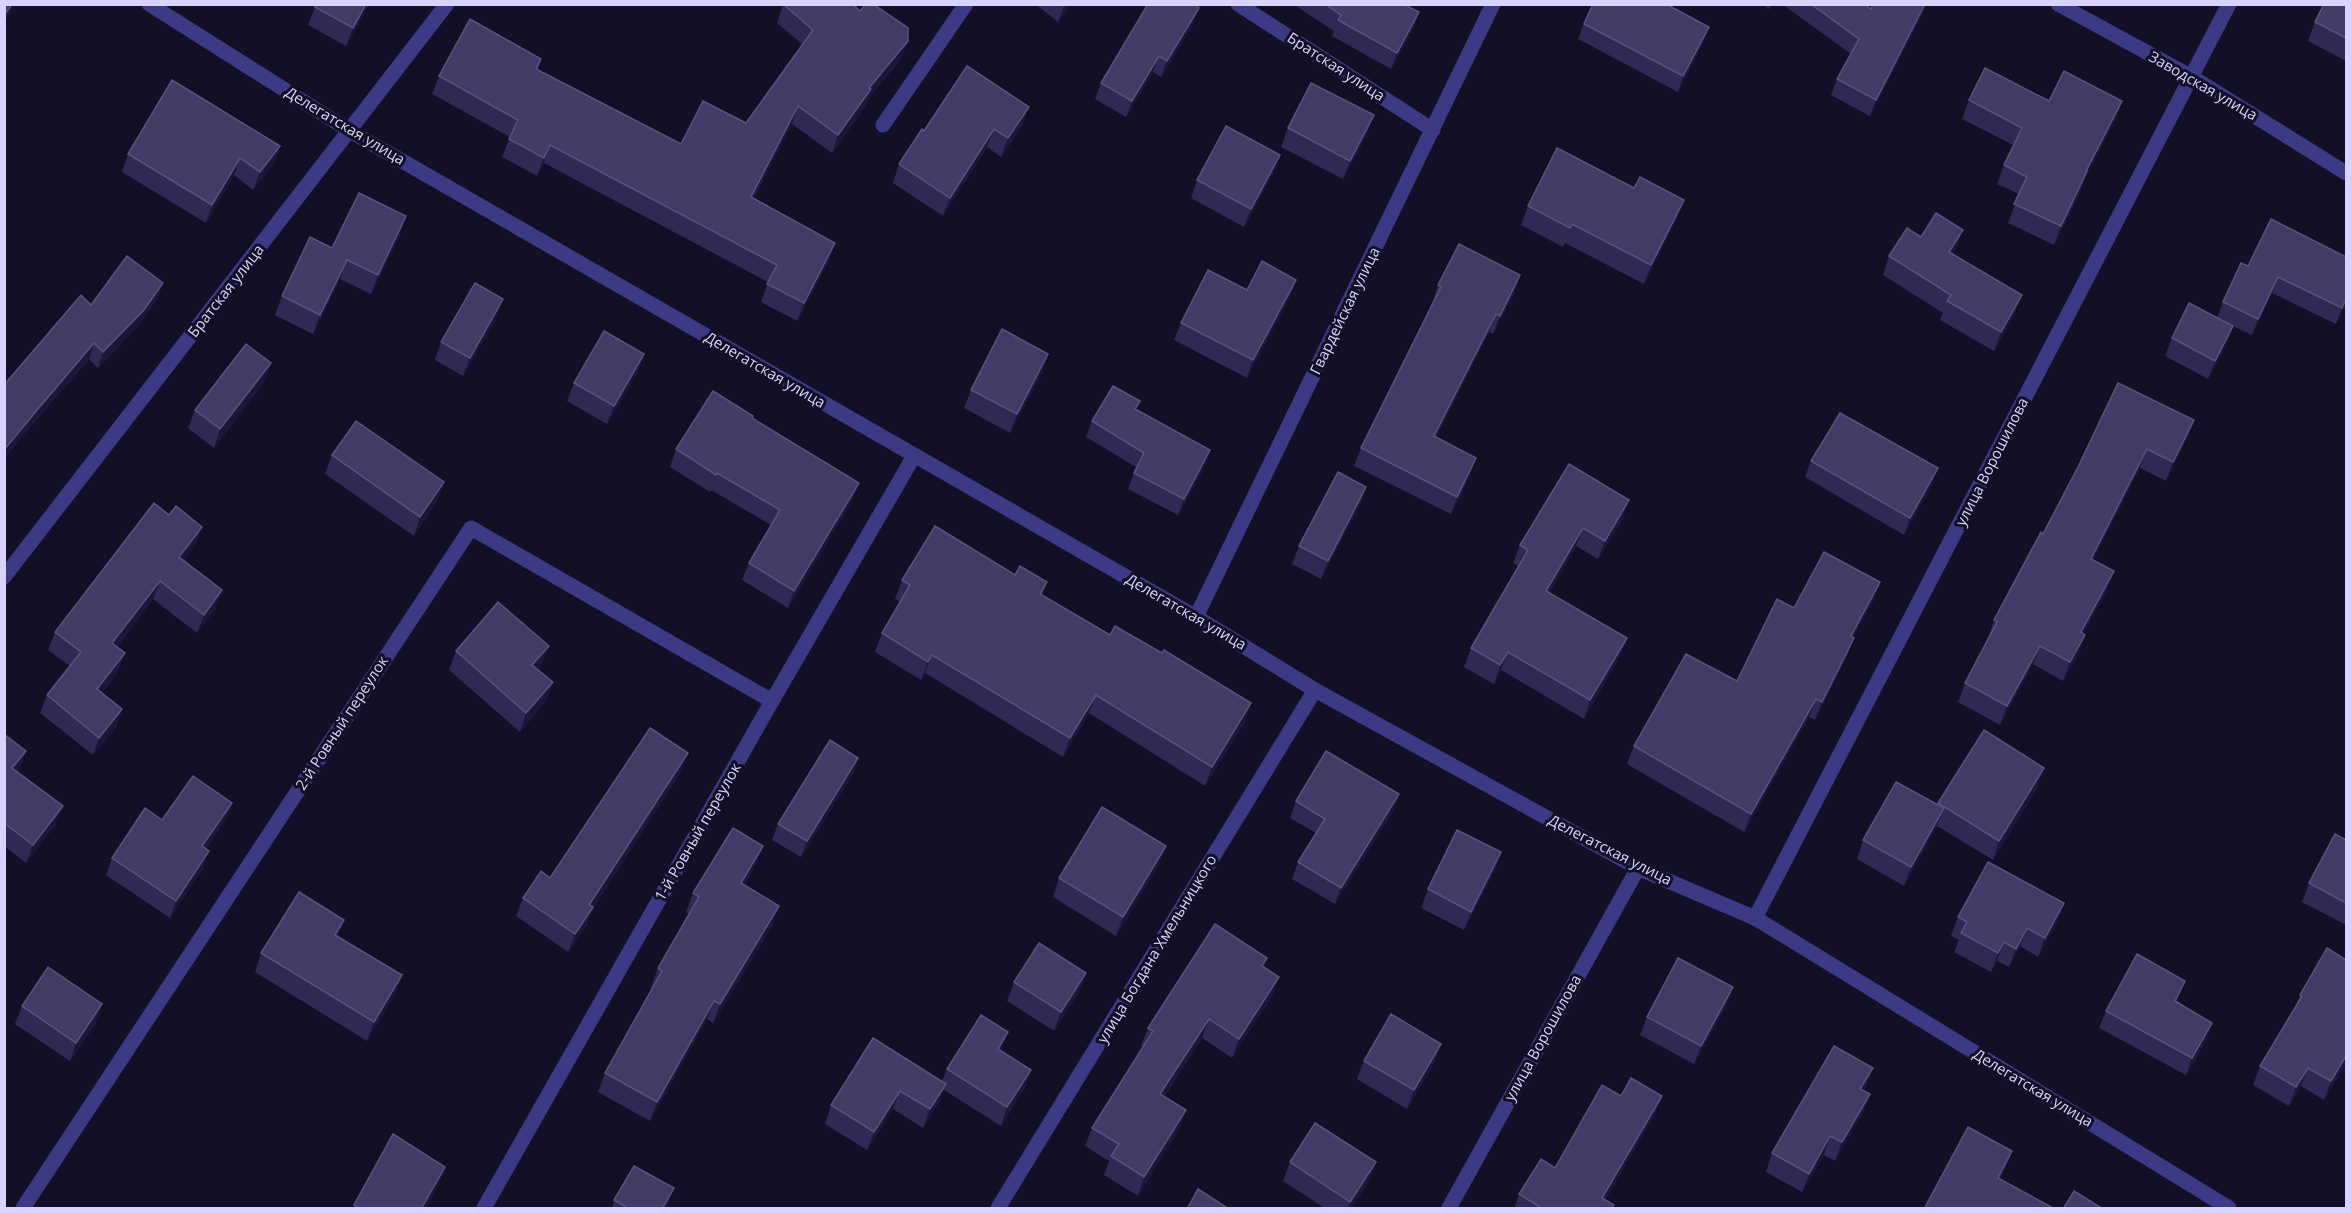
<svg xmlns="http://www.w3.org/2000/svg" width="2351" height="1213" viewBox="0 0 2351 1213" font-family="'Open Sans',sans-serif">
  <rect width="100%" height="100%" fill="#130f26"/>
  <g fill="none" stroke-linecap="round" stroke-linejoin="round">
    <g stroke="#3d3a85" stroke-width="15">
      <polyline points="149,4 350,131 1196,617 1315,690 1638,868 1755,918 2229,1208"/>
      <polyline points="1238,4 1433,130"/>
      <polyline points="2058,4 2192,77 2346,173"/>
      <polyline points="883,125 966,4"/>
      <polyline points="4,577 447,4"/>
      <polyline points="1196,617 1493,4"/>
      <polyline points="1755,918 2229,4"/>
      <polyline points="23,1208 471,528 772,701"/>
      <polyline points="484,1208 772,701 914,456"/>
      <polyline points="998,1208 1315,690"/>
      <polyline points="1449,1208 1638,868"/>
    </g>
  </g>
  <g fill="#312854">
    <polygon points="316,4 369,4 346,46 308,25"/>
    <polygon points="783,4 860,11 908,41 901,59 868,99 865,107 832,153 792,124 753,199 829,261 797,321 761,302 768,282 544,163 537,176 502,157 510,137 432,94 439,76 541,59 538,70 681,144 746,123 803,45 777,23"/>
    <polygon points="1035,4 1071,4 1058,22"/>
    <polygon points="1293,4 1411,4 1410,7 1419,12 1413,29 1391,69 1332,36 1334,31"/>
    <polygon points="1762,4 1772,4 1769,9"/>
    <polygon points="1782,4 1864,4 1871,9 1873,4 1926,4 1924,11 1870,116 1831,95 1837,79 1851,54"/>
    <polygon points="2346,4 2346,61 2308,41 2315,22"/>
    <polygon points="1193,24 1161,77 1153,72 1126,117 1095,99 1101,83"/>
    <polygon points="1584,24 1703,42 1678,92 1578,39"/>
    <polygon points="1969,100 2122,101 2115,120 2085,178 2081,190 2054,245 2008,223 2019,194 1997,184 2004,165 2013,145 1962,119"/>
    <polygon points="1374,115 1367,134 1343,179 1281,147 1288,128"/>
    <polygon points="1022,126 1001,157 987,147 943,216 893,183 899,164 924,131"/>
    <polygon points="280,146 274,163 253,190 234,175 206,223 122,172 128,154"/>
    <polygon points="1280,155 1273,174 1244,227 1191,198 1197,180"/>
    <polygon points="1528,206 1677,218 1644,284 1565,243 1563,247 1521,225"/>
    <polygon points="2271,219 2346,303 2336,324 2272,293 2252,335 2224,322 2233,326 2226,345 2208,379 2165,356 2172,338 2217,318 2223,302 2248,266"/>
    <polygon points="400,235 371,294 340,279 313,334 275,315 282,296 332,248"/>
    <polygon points="1921,237 1956,248 1953,254 2015,313 1994,351 1940,320 1943,313 1883,275 1889,256"/>
    <polygon points="1520,275 1514,293 1493,334 1489,332 1436,437 1470,476 1451,514 1354,466 1361,448 1432,303 1438,285"/>
    <polygon points="1296,280 1290,297 1247,378 1174,340 1181,323 1247,290"/>
    <polygon points="163,283 157,299 138,326 98,368 89,359 32,425 4,459 4,385 91,305"/>
    <polygon points="496,318 463,376 435,360 441,342"/>
    <polygon points="644,354 637,373 607,424 567,401 574,383"/>
    <polygon points="1048,354 1042,373 1010,433 964,408 971,390"/>
    <polygon points="271,363 264,382 214,448 188,428 195,410"/>
    <polygon points="1136,410 1205,466 1178,515 1128,489 1136,467 1086,437 1092,421"/>
    <polygon points="752,419 852,501 788,608 742,580 749,563 771,525 711,490 710,492 670,467 676,449"/>
    <polygon points="2187,438 2166,481 2140,468 2093,560 2107,590 2083,633 2079,653 2063,681 2033,664 2000,725 1958,702 1965,683 1988,639 1994,620 2043,534 2078,467"/>
    <polygon points="332,455 444,482 437,501 414,536 325,474"/>
    <polygon points="1811,461 1932,484 1904,535 1805,477"/>
    <polygon points="1569,464 1623,519 1598,559 1576,546 1549,593 1627,638 1620,656 1584,719 1501,670 1494,684 1464,667 1471,648 1518,566 1513,563 1520,545"/>
    <polygon points="1366,487 1359,506 1321,579 1292,564 1299,546"/>
    <polygon points="196,544 184,560 216,608 197,633 153,599 117,647 125,653 118,671 102,693 122,709 116,727 93,755 40,713 47,695 70,666 48,650 55,632"/>
    <polygon points="1015,575 1047,582 1042,595 1245,722 1205,786 1089,713 1063,757 925,673 921,680 875,652 882,633 900,602 895,599 902,580"/>
    <polygon points="1880,582 1873,601 1853,637 1847,656 1815,720 1809,717 1744,832 1627,764 1634,746 1737,681 1794,608"/>
    <polygon points="549,646 542,664 538,669 553,682 546,701 520,732 449,670 456,651"/>
    <polygon points="1984,730 2038,787 1993,860 1937,826 1904,886 1857,859 1863,840 1938,805"/>
    <polygon points="4,734 26,751 19,769 17,772 56,824 26,863 4,846"/>
    <polygon points="858,758 853,774 801,857 772,840 778,824"/>
    <polygon points="681,772 593,908 586,926 568,952 516,916 523,898 550,878"/>
    <polygon points="1399,794 1393,811 1335,904 1292,879 1298,862 1316,833 1290,818 1296,801"/>
    <polygon points="232,803 226,819 206,849 203,868 170,918 106,875 112,858 162,820"/>
    <polygon points="2346,840 2346,925 2302,902 2309,883"/>
    <polygon points="763,846 756,864 744,885 773,925 713,1023 707,1019 650,1121 598,1092 605,1073 652,988 651,987 658,968 689,914 686,912 693,893"/>
    <polygon points="1166,846 1159,864 1116,936 1053,897 1059,878"/>
    <polygon points="1501,852 1494,871 1464,930 1421,908 1428,889"/>
    <polygon points="2064,903 2057,922 2038,957 2020,946 2009,967 1997,961 1991,972 1954,952 1959,940 1951,936 1958,917"/>
    <polygon points="344,920 338,937 402,975 395,994 367,1041 255,972 261,953"/>
    <polygon points="2327,948 2346,1063 2324,1100 2301,1086 2289,1106 2253,1085 2260,1066 2296,1006 2300,995"/>
    <polygon points="1263,967 1279,977 1272,996 1232,1058 1202,1038 1164,1097 1186,1110 1179,1129 1138,1196 1104,1175 1109,1161 1085,1146 1092,1128 1143,1047 1141,1046 1148,1028"/>
    <polygon points="1086,973 1079,992 1054,1031 1007,1001 1014,982"/>
    <polygon points="1733,987 1726,1006 1694,1064 1640,1035 1647,1017"/>
    <polygon points="2179,998 2177,1003 2212,1023 2206,1040 2186,1075 2099,1028 2106,1011"/>
    <polygon points="102,1004 96,1023 70,1061 15,1024 22,1006"/>
    <polygon points="1441,1044 1434,1063 1407,1109 1357,1079 1364,1061"/>
    <polygon points="1001,1051 1031,1070 1024,1089 1001,1126 944,1090 939,1102 923,1128 893,1109 867,1150 825,1124 831,1105 942,1081 947,1069"/>
    <polygon points="1866,1086 1863,1090 1870,1094 1863,1112 1835,1161 1824,1155 1802,1192 1766,1172 1772,1153"/>
    <polygon points="1621,1096 1662,1096 1655,1114 1605,1200 1614,1205 1612,1209 1514,1209 1519,1194 1555,1168"/>
    <polygon points="1290,1162 1376,1162 1369,1181 1351,1209 1326,1209 1283,1181"/>
    <polygon points="445,1167 438,1185 425,1209 352,1209 354,1205"/>
    <polygon points="614,1200 666,1209 612,1209"/>
  </g>
  <g fill="#1d163a">
    <polygon points="12,4 15,4 4,24 4,16"/>
    <polygon points="366,4 369,4 346,46 353,28"/>
    <polygon points="1065,4 1071,4 1058,22"/>
    <polygon points="1925,4 1926,4 1924,11 1870,116 1876,100"/>
    <polygon points="1199,8 1193,24 1161,77 1167,61"/>
    <polygon points="1419,12 1413,29 1391,69 1397,53"/>
    <polygon points="1709,27 1703,42 1678,92 1683,76"/>
    <polygon points="908,41 901,59 868,99 865,107 832,153 838,135 869,88"/>
    <polygon points="1159,56 1153,72 1126,117 1132,101"/>
    <polygon points="2122,101 2115,120 2085,178 2081,190 2054,245 2061,226 2086,171"/>
    <polygon points="798,106 792,124 744,215 751,197"/>
    <polygon points="1029,107 1022,126 1001,157 1008,138"/>
    <polygon points="1374,115 1367,134 1343,179 1350,161"/>
    <polygon points="994,129 987,147 943,216 950,198"/>
    <polygon points="550,145 544,163 537,176 544,158"/>
    <polygon points="280,146 274,163 253,190 260,172"/>
    <polygon points="1280,155 1273,174 1244,227 1251,209"/>
    <polygon points="240,158 234,175 206,223 212,205"/>
    <polygon points="1684,200 1677,218 1644,284 1651,265"/>
    <polygon points="406,216 400,235 371,294 378,275"/>
    <polygon points="1963,230 1956,248 1943,271 1949,252"/>
    <polygon points="835,243 829,261 797,321 804,303"/>
    <polygon points="347,260 340,279 313,334 320,315"/>
    <polygon points="1520,275 1514,293 1493,334 1500,316"/>
    <polygon points="2278,277 2272,293 2252,335 2258,319"/>
    <polygon points="1296,280 1290,297 1247,378 1253,360"/>
    <polygon points="163,283 157,299 138,326 98,368 103,352"/>
    <polygon points="2022,295 2015,313 1994,351 2001,332"/>
    <polygon points="2346,298 2346,303 2336,324 2342,308"/>
    <polygon points="503,299 496,318 463,376 470,358"/>
    <polygon points="1496,314 1489,332 1427,454 1434,436"/>
    <polygon points="2233,326 2226,345 2208,379 2215,361"/>
    <polygon points="94,343 89,359 32,425 4,459 4,450 38,409"/>
    <polygon points="644,354 637,373 607,424 614,406"/>
    <polygon points="1048,354 1042,373 1010,433 1017,414"/>
    <polygon points="271,363 264,382 214,448 220,429"/>
    <polygon points="2194,420 2187,438 2166,481 2173,462"/>
    <polygon points="2147,449 2140,468 2084,578 2091,559"/>
    <polygon points="1210,450 1205,466 1178,515 1184,499"/>
    <polygon points="1476,458 1470,476 1451,514 1457,497"/>
    <polygon points="1938,468 1932,484 1904,535 1910,518"/>
    <polygon points="444,482 437,501 414,536 420,517"/>
    <polygon points="859,483 852,501 788,608 794,591"/>
    <polygon points="1366,487 1359,506 1321,579 1328,561"/>
    <polygon points="1629,500 1623,519 1598,559 1605,541"/>
    <polygon points="202,527 196,544 173,575 179,557"/>
    <polygon points="1583,528 1576,546 1539,609 1546,591"/>
    <polygon points="2114,571 2107,590 2074,651 2081,632"/>
    <polygon points="160,581 153,599 106,661 112,643"/>
    <polygon points="1880,582 1873,601 1844,654 1851,636"/>
    <polygon points="222,590 216,608 197,633 204,615"/>
    <polygon points="2085,635 2079,653 2063,681 2070,662"/>
    <polygon points="1627,638 1620,656 1584,719 1590,700"/>
    <polygon points="1854,638 1847,656 1815,720 1822,702"/>
    <polygon points="549,646 542,664 525,683 532,665"/>
    <polygon points="2040,646 2033,664 2000,725 2007,706"/>
    <polygon points="1508,652 1501,670 1494,684 1500,665"/>
    <polygon points="125,653 118,671 91,707 97,689"/>
    <polygon points="932,655 925,673 921,680 928,662"/>
    <polygon points="553,682 546,701 520,732 526,713"/>
    <polygon points="1096,695 1089,713 1063,757 1070,738"/>
    <polygon points="1816,699 1809,717 1744,832 1751,814"/>
    <polygon points="1251,703 1245,722 1205,786 1212,767"/>
    <polygon points="122,709 116,727 93,755 99,738"/>
    <polygon points="26,751 19,769 6,786 12,768"/>
    <polygon points="688,753 681,772 593,908 586,926 568,952 575,934 589,905"/>
    <polygon points="858,758 853,774 801,857 807,841"/>
    <polygon points="2044,768 2038,787 1993,860 1999,841"/>
    <polygon points="1399,794 1393,811 1335,904 1341,888"/>
    <polygon points="232,803 226,819 196,863 202,846"/>
    <polygon points="63,806 56,824 26,863 33,845"/>
    <polygon points="1944,808 1937,826 1904,886 1911,867"/>
    <polygon points="763,846 756,864 734,901 741,883"/>
    <polygon points="1166,846 1159,864 1116,936 1123,917"/>
    <polygon points="209,851 203,868 170,918 176,901"/>
    <polygon points="1501,852 1494,871 1464,930 1471,912"/>
    <polygon points="2064,903 2057,922 2038,957 2045,938"/>
    <polygon points="779,906 773,925 713,1023 720,1004"/>
    <polygon points="344,920 338,938 335,935"/>
    <polygon points="2027,928 2020,946 2009,967 2016,949"/>
    <polygon points="2004,942 1997,961 1991,972 1998,953"/>
    <polygon points="1086,973 1079,992 1054,1031 1061,1012"/>
    <polygon points="402,975 395,994 367,1041 374,1022"/>
    <polygon points="1279,977 1272,996 1232,1058 1239,1039"/>
    <polygon points="2185,981 2179,998 2168,1018 2175,1001"/>
    <polygon points="1733,987 1726,1006 1694,1064 1701,1046"/>
    <polygon points="714,1001 707,1019 650,1121 657,1102"/>
    <polygon points="102,1004 96,1023 70,1061 76,1043"/>
    <polygon points="1209,1019 1202,1038 1153,1113 1160,1094"/>
    <polygon points="2212,1023 2206,1040 2186,1075 2192,1058"/>
    <polygon points="1008,1032 1001,1051 998,1049"/>
    <polygon points="1441,1044 1434,1063 1407,1109 1414,1090"/>
    <polygon points="2346,1056 2346,1063 2324,1100 2331,1081"/>
    <polygon points="1873,1068 1866,1086 1853,1107 1860,1089"/>
    <polygon points="2308,1068 2301,1086 2289,1106 2296,1087"/>
    <polygon points="1031,1070 1024,1089 1001,1126 1007,1107"/>
    <polygon points="946,1084 939,1102 923,1128 930,1109"/>
    <polygon points="900,1091 893,1109 867,1150 874,1132"/>
    <polygon points="1870,1094 1863,1112 1835,1161 1842,1142"/>
    <polygon points="1662,1096 1655,1114 1600,1209 1602,1198"/>
    <polygon points="1186,1110 1179,1129 1138,1196 1144,1177"/>
    <polygon points="1830,1136 1824,1155 1802,1192 1809,1174"/>
    <polygon points="2012,1151 2005,1170 1991,1197 1998,1178"/>
    <polygon points="1376,1162 1369,1181 1351,1209 1348,1209 1350,1202"/>
    <polygon points="445,1167 438,1185 425,1209 421,1209"/>
    <polygon points="674,1188 667,1207 666,1209 662,1209"/>
  </g>
  <g fill="#433a66" stroke="#5a527e" stroke-width="1.5">
    <polygon points="4,4 12,4 4,16"/>
    <polygon points="316,4 366,4 353,28 315,7"/>
    <polygon points="783,4 852,4 860,11 866,4 873,4 908,28 908,41 869,88 871,89 838,135 798,106 751,197 835,243 804,303 767,284 777,265 550,145 544,158 509,139 518,120 439,76 470,19 541,59 536,69 681,144 703,101 746,123 813,30"/>
    <polygon points="1148,4 1194,4 1199,8 1167,61 1159,56 1132,101 1101,83"/>
    <polygon points="1325,4 1408,4 1407,6 1419,12 1397,53 1338,20 1341,15"/>
    <polygon points="1593,4 1666,4 1709,27 1683,76 1584,24"/>
    <polygon points="1811,4 1864,4 1871,9 1873,4 1925,4 1876,100 1837,79 1859,39"/>
    <polygon points="2324,4 2346,4 2346,38 2315,22"/>
    <polygon points="967,66 1029,107 1008,138 994,129 950,198 899,164 922,129 924,131"/>
    <polygon points="1985,68 2049,101 2064,71 2122,101 2086,171 2087,171 2061,226 2014,204 2027,177 2004,165 2022,128 1969,100"/>
    <polygon points="172,80 280,146 260,172 240,158 212,205 128,154"/>
    <polygon points="1311,83 1374,115 1350,161 1288,128"/>
    <polygon points="1226,126 1280,155 1251,209 1197,180"/>
    <polygon points="1557,148 1634,188 1640,177 1684,200 1651,265 1572,224 1570,228 1528,206"/>
    <polygon points="359,193 406,216 378,275 347,260 320,315 282,296 310,237 332,248"/>
    <polygon points="1936,213 1963,230 1949,252 2022,295 2001,332 1947,301 1951,295 1889,256 1907,228 1921,237"/>
    <polygon points="2271,219 2346,257 2346,298 2342,308 2278,277 2258,319 2223,302 2241,263 2248,266"/>
    <polygon points="1459,244 1520,275 1500,316 1496,314 1434,436 1476,458 1457,497 1361,448 1441,287 1438,285"/>
    <polygon points="127,256 163,283 144,310 103,352 94,343 38,409 4,450 4,385 81,295 91,305"/>
    <polygon points="1262,261 1296,280 1253,360 1181,323 1208,270 1247,290"/>
    <polygon points="475,283 503,299 470,358 441,342"/>
    <polygon points="2189,303 2233,326 2215,361 2172,338"/>
    <polygon points="1002,329 1048,354 1017,414 971,390"/>
    <polygon points="604,331 644,354 614,406 574,383"/>
    <polygon points="246,344 271,363 220,429 195,410"/>
    <polygon points="2118,383 2194,420 2173,462 2147,449 2091,559 2114,571 2081,632 2085,635 2070,662 2040,646 2007,706 1965,683 1997,622 1994,620 2041,532 2043,534 2078,467"/>
    <polygon points="1113,386 1140,401 1135,409 1210,450 1184,499 1134,473 1144,453 1092,421"/>
    <polygon points="713,391 753,416 752,418 859,483 794,591 749,563 780,510 717,473 716,475 676,449"/>
    <polygon points="1840,413 1938,468 1910,518 1811,461"/>
    <polygon points="356,421 444,482 420,517 332,455"/>
    <polygon points="1569,464 1629,500 1605,541 1583,528 1546,591 1627,638 1590,700 1508,652 1500,665 1471,648 1528,550 1520,545"/>
    <polygon points="1338,472 1366,487 1328,561 1299,546"/>
    <polygon points="154,503 169,515 176,506 202,527 179,557 222,590 204,615 160,581 112,643 125,653 97,689 122,709 99,738 47,695 81,652 55,632"/>
    <polygon points="935,526 1015,575 1020,566 1047,582 1040,594 1110,635 1115,626 1162,653 1164,650 1251,703 1212,767 1096,695 1070,738 932,655 928,662 882,633 910,585 902,580"/>
    <polygon points="1824,552 1880,582 1851,636 1854,638 1822,702 1816,699 1751,814 1634,746 1686,654 1737,681 1777,599 1794,608"/>
    <polygon points="498,602 549,646 532,665 553,682 526,713 456,651"/>
    <polygon points="650,728 688,753 589,905 593,907 575,934 523,898 541,871 550,878"/>
    <polygon points="1984,730 2044,768 1999,841 1938,803"/>
    <polygon points="4,734 26,751 12,768 63,806 33,845 4,823"/>
    <polygon points="830,740 858,758 807,841 778,824"/>
    <polygon points="1326,751 1399,794 1341,888 1298,862 1325,819 1296,801"/>
    <polygon points="193,776 232,803 202,846 209,851 176,901 112,858 145,808 162,820"/>
    <polygon points="1896,782 1944,808 1911,867 1863,840"/>
    <polygon points="1102,807 1166,846 1123,917 1059,878"/>
    <polygon points="733,828 763,846 741,883 779,906 720,1004 714,1001 657,1102 605,1073 662,971 658,968 699,897 693,893"/>
    <polygon points="1457,830 1501,852 1471,912 1428,889"/>
    <polygon points="2335,834 2346,840 2346,903 2309,883"/>
    <polygon points="1988,862 2064,903 2045,938 2027,928 2016,949 2004,942 1998,953 1961,933 1967,922 1958,917"/>
    <polygon points="299,892 344,920 335,935 402,975 374,1022 261,953"/>
    <polygon points="1215,924 1267,958 1262,966 1279,977 1239,1039 1209,1019 1160,1094 1186,1110 1144,1177 1111,1156 1119,1144 1092,1128 1153,1031 1148,1028"/>
    <polygon points="1039,943 1086,973 1061,1012 1014,982"/>
    <polygon points="2327,948 2346,960 2346,1056 2331,1081 2308,1068 2296,1087 2260,1066 2302,996 2300,995"/>
    <polygon points="2137,954 2185,981 2175,1001 2212,1023 2192,1058 2106,1011"/>
    <polygon points="1678,958 1733,987 1701,1046 1647,1017"/>
    <polygon points="48,967 102,1004 76,1043 22,1006"/>
    <polygon points="1391,1014 1441,1044 1414,1090 1364,1061"/>
    <polygon points="981,1015 1008,1032 998,1049 1031,1070 1007,1107 947,1069"/>
    <polygon points="873,1038 946,1084 930,1109 900,1091 874,1132 831,1105"/>
    <polygon points="1834,1046 1873,1068 1860,1089 1870,1094 1842,1142 1830,1136 1809,1174 1772,1153"/>
    <polygon points="1631,1078 1662,1096 1602,1198 1614,1205 1611,1209 1539,1209 1540,1207 1519,1194 1541,1159 1555,1168 1602,1085 1621,1096"/>
    <polygon points="1315,1123 1376,1162 1350,1202 1290,1162"/>
    <polygon points="1968,1127 2012,1151 1998,1178 2055,1209 1924,1209"/>
    <polygon points="393,1134 445,1167 421,1209 361,1209 354,1205"/>
    <polygon points="634,1166 674,1188 662,1209 629,1209 614,1200"/>
    <polygon points="1198,1189 1229,1209 1187,1209"/>
    <polygon points="2074,1191 2103,1209 2063,1209"/>
  </g>
  <g text-anchor="middle" stroke-width="6" stroke-linejoin="round" paint-order="stroke">
    <g font-size="15" fill="#d9d4ff" stroke="#130f26">
      <text transform="translate(1336 67) rotate(33)" y="5">Братская улица</text>
      <text transform="translate(2203 86) rotate(30)" y="5">Заводская улица</text>
      <text transform="translate(345 126) rotate(31)" y="5">Делегатская улица</text>
      <text transform="translate(226 291) rotate(-52)" y="5">Братская улица</text>
      <text transform="translate(1345 311) rotate(-64)" y="5">Гвардейская улица</text>
      <text transform="translate(765 370) rotate(30)" y="5">Делегатская улица</text>
      <text transform="translate(1992 462) rotate(-63)" y="5">улица Ворошилова</text>
      <text transform="translate(1186 612) rotate(30)" y="5">Делегатская улица</text>
      <text transform="translate(342 723) rotate(-57)" y="5">2-й Ровный переулок</text>
      <text transform="translate(698 832) rotate(-60)" y="5">1-й Ровный переулок</text>
      <text transform="translate(1610 850) rotate(27)" y="5">Делегатская улица</text>
      <text transform="translate(1157 949) rotate(-59)" y="5">улица Богдана Хмельницкого</text>
      <text transform="translate(1543 1038) rotate(-61)" y="5">улица Ворошилова</text>
      <text transform="translate(2033 1088) rotate(31)" y="5">Делегатская улица</text>
    </g>
  </g>
  <rect width="2351" height="1213" fill="none" stroke="#d9d4ff" stroke-width="12"/>
</svg>
